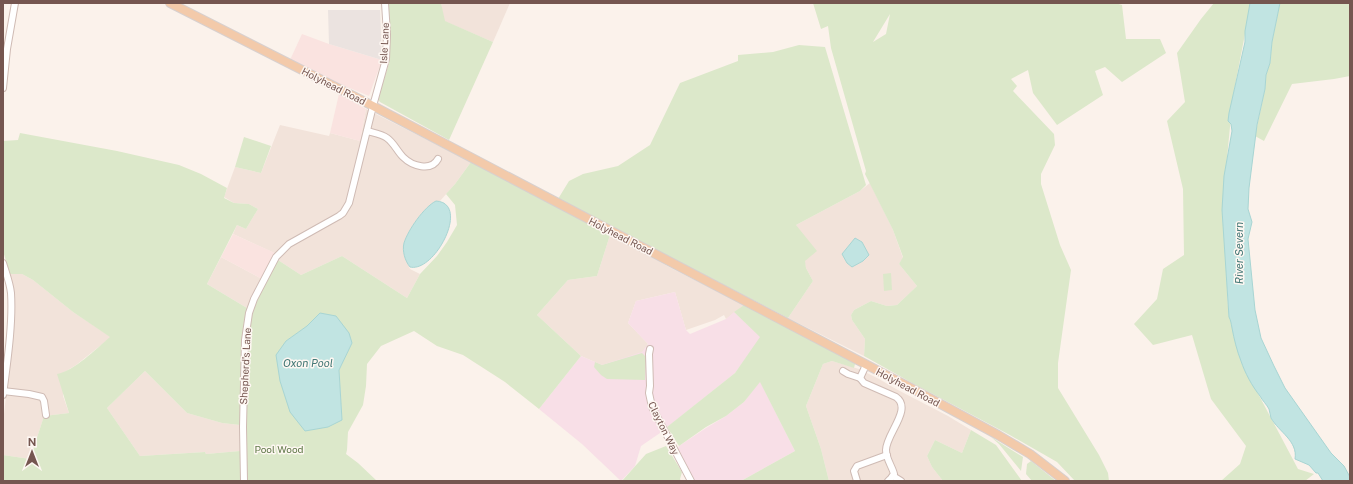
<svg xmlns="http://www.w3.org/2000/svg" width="1353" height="484" viewBox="0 0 1353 484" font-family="'Public Sans',sans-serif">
  <rect width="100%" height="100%" fill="#fbf2eb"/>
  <g fill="#f2e3da">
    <polygon points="441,3 510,3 493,42 444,21"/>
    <polygon points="366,109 471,162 455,184 440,201 436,201 421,215 409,233 404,244 404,252 410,269 420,274 407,298 342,256 301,275 278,260 281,256 233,234 237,225 246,229 258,209 249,204 234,203 224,197 235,167 261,173 280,125 329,136 330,133 360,141"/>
    <polygon points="870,183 893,230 903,258 899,264 917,286 897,305 887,306 871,301 854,310 851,315 852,320 865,339 864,356 788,318 813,281 806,268 796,225 860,191"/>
    <polygon points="610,235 671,268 744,305 726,319 724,315 715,320 686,330 675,292 636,301 628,323 648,344 642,353 602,365 581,356 537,315 568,280 597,276"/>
    <polygon points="221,257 262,279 247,308 207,284"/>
    <polygon points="10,274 22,274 33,280 73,312 111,337 76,365 63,373 63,396 69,413 44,416 30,459 3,455 3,423 10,361 14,303 13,287"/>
    <polygon points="832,361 859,369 879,379 896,389 948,416 971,430 962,453 935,440 927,456 932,467 943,481 829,481 821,449 806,406 823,364"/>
    <polygon points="145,371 187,413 222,423 240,425 240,451 206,454 205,452 140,456 107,408"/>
  </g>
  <g fill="#fae3e0">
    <polygon points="302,34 329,44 382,60 369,96 333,81 290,60"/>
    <polygon points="339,94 366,109 360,141 330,133"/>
    <polygon points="233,234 275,253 262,279 221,257"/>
  </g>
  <polygon fill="#ebe3e0" points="328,10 380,10 382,60 329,44"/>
  <g fill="#f8dfe7">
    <polygon points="675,292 686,330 690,334 726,319 734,312 761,337 735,373 660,433 641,446 635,466 621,481 582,444 539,409 581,356 602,365 642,352 648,344 628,323 636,301"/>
    <polygon points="760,381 795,451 741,481 693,481 677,450 679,446 706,428 726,416 744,402"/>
  </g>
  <g fill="#dce8ca" fill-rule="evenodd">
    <polygon points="388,3 441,3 445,21 493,42 449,140 380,102 378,99 389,63 390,44"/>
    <path d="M813,3h302l7,2 4,34h34l6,14 -44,29 -17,-15 -10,4 8,24 -46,30 -24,-32 -5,-23 -17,9 6,7 -4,5 41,43 1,11 -14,29v10l19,61 11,25 -13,93v25l41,67 9,18 1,8h-34l-18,-19 -49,-28 -94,-50 -50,-28 1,-17 -13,-19 -1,-5 3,-5 17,-9 16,5 10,-1 20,-19 -18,-22 4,-7 -10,-27 -28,-56 1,-3 -35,-123 -3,-22 -7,3zM890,14l-4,20 -13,8z"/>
    <polygon points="1214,3 1251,3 1233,96 1223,199 1228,307 1253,384 1298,469 1314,474 1305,481 1221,481 1240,464 1246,446 1211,399 1192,335 1153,345 1134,324 1157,299 1163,269 1184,255 1183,189 1167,121 1185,102 1177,53 1201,19"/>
    <polygon points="1280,3 1350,3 1350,76 1334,79 1292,84 1264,141 1255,136 1265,89 1266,75 1270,63 1272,42"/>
    <polygon points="799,45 825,47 866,185 860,191 796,225 817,251 805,261 806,268 813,281 788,318 558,199 569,181 583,174 618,166 650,145 680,83 738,61 738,55 773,52"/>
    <path d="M20,133l97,18 62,14 22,9 26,14 -3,10 10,5 15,1 9,5 -12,20 -9,-4 -30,59 40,24 -5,32 -2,85 -18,-2 -35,-10 -42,-42 -38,37 33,48 65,-4 1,2 34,-3v30h-237v-26l27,4 14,-43 25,-3 -12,-39c17,-3 39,-25 53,-37l-37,-25 -40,-32 -11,-6h-12l-7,-23v-110l15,-1z"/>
    <polygon points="244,137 271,146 261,173 235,167"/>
    <path d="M471,162l139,73 -13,41 -29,4 -31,35 44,41 -42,53 -34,-27 -42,-27 -26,-9 -23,-15 -33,15 -14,18 -1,22 -3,19 -15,27 -1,18 -1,4 12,9 19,18h-130l-1,-3 2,-141c1,-7 1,-15 3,-22 4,-18 17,-40 27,-55l23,15 41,-19 65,42 13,-24 17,-18 10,-14 10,-17 -2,-20 -9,-11 9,-10zM320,313l32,30 -13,27 3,50 -56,-79 21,-15z"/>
    <polygon points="891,273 892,290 884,291 883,274"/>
    <polygon points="744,305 844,357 855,364 854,368 832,361 823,364 806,406 821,449 829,481 741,481 795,451 760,382 744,402 726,416 706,427 679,446 667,427 735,373 760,337 734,312"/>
    <polygon points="642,353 646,357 645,380 607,379 601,375 594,367 595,362 602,365"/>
    <polygon points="971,430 996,445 1022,481 943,481 932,467 927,456 935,440 962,453"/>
    <polygon points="991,437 1023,457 1021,471 999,444"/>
    <polygon points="666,446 682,472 680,479 681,481 622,481 646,454"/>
    <polygon points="1031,461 1056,481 1032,481 1026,474 1027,464"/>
  </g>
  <g fill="#c1e4e2" stroke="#a8d5d3">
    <path d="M1250,3h30l-8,39 -2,21 -4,12 -1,14 -8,36 -8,63 -1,21 4,13 -4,17 7,71 6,28 13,28 11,22 46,65 13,13 6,11v4h-27l-5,-8h-2l-7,-8 -14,-6c3,-18 -16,-27 -24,-41 -1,-3 -1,-6 -2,-9 -2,-4 -7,-9 -9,-13 -8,-10 -15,-23 -19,-35 -4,-10 -7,-22 -9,-33 -1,-5 -1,-7 -3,-11l-7,-107 2,-34 8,-45 -1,-7 -3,-3 1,-8 16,-71v-11z"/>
    <path d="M436,201c35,2 -1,72 -26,66 -5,-6 -8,-16 -6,-24 4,-13 20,-36 32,-42z"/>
    <polygon points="855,238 862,242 869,255 863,261 852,267 847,263 842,254"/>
    <polygon points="320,313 336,316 349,333 352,343 339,370 342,420 328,427 305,431 290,412 280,381 276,355 286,341 307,326"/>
  </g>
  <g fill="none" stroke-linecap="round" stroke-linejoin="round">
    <defs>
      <g id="minor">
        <polyline points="3,88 7,49 15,3"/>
        <path d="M367,131c7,2 15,3 20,7 7,5 10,13 16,19 9,9 28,15 35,2"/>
        <path d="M3,263c3,10 7,20 8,30 2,32 -4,70 -8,102"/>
        <polyline points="650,349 649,354 650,386 649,393 652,407 691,481"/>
        <polyline points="843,371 848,374 860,378 866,365"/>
        <path d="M860,378l4,5 32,14c17,12 -10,37 -10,53 0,9 6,16 8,24l-3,4 -3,3"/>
        <polyline points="3,391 29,394 42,397 44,401 46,415"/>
        <polyline points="893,476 901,481"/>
        <polyline points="244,481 243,427 245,340 249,313 254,299 276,257 289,244 339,216 343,213 349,203 373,106 386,59 387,34 385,3"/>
        <polyline points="857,481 854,471 857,466 887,455"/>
      </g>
      <polyline id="major" points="170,3 373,106 911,388 998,435 1030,454 1065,481"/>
    </defs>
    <use href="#minor" stroke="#cfbbb4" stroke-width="8"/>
    <use href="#major" stroke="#d8d0ce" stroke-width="10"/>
    <use href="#minor" stroke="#fff" stroke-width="6"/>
    <use href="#major" stroke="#f3caaa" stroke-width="8"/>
  </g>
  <g text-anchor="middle" stroke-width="3" stroke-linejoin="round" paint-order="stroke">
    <g font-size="10" fill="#755650" stroke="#fef7f2">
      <text transform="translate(384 43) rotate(-87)" y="4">Isle Lane</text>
      <text transform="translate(334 86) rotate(27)" y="4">Holyhead Road</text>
      <text transform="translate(621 236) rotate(27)" y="4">Holyhead Road</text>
      <text transform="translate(245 366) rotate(-87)" y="4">Shepherd's Lane</text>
      <text transform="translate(908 387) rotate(28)" y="4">Holyhead Road</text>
      <text transform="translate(664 428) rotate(64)" y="4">Clayton Way</text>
    </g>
    <g font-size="10" fill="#607949" stroke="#fef7f2">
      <text x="279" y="453">Pool Wood</text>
    </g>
    <g font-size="11" font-style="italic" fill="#447876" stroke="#fef7f2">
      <text transform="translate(1239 253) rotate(-90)" y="4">River Severn</text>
      <text x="308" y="367">Oxon Pool</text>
    </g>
  </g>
  <rect width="1353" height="484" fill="none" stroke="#755650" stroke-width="8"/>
  <g transform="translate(32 452)" stroke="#fef7f2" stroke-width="3" paint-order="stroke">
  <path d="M0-3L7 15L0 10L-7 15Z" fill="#755650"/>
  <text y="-6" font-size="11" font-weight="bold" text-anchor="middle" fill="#755650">N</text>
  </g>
</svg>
